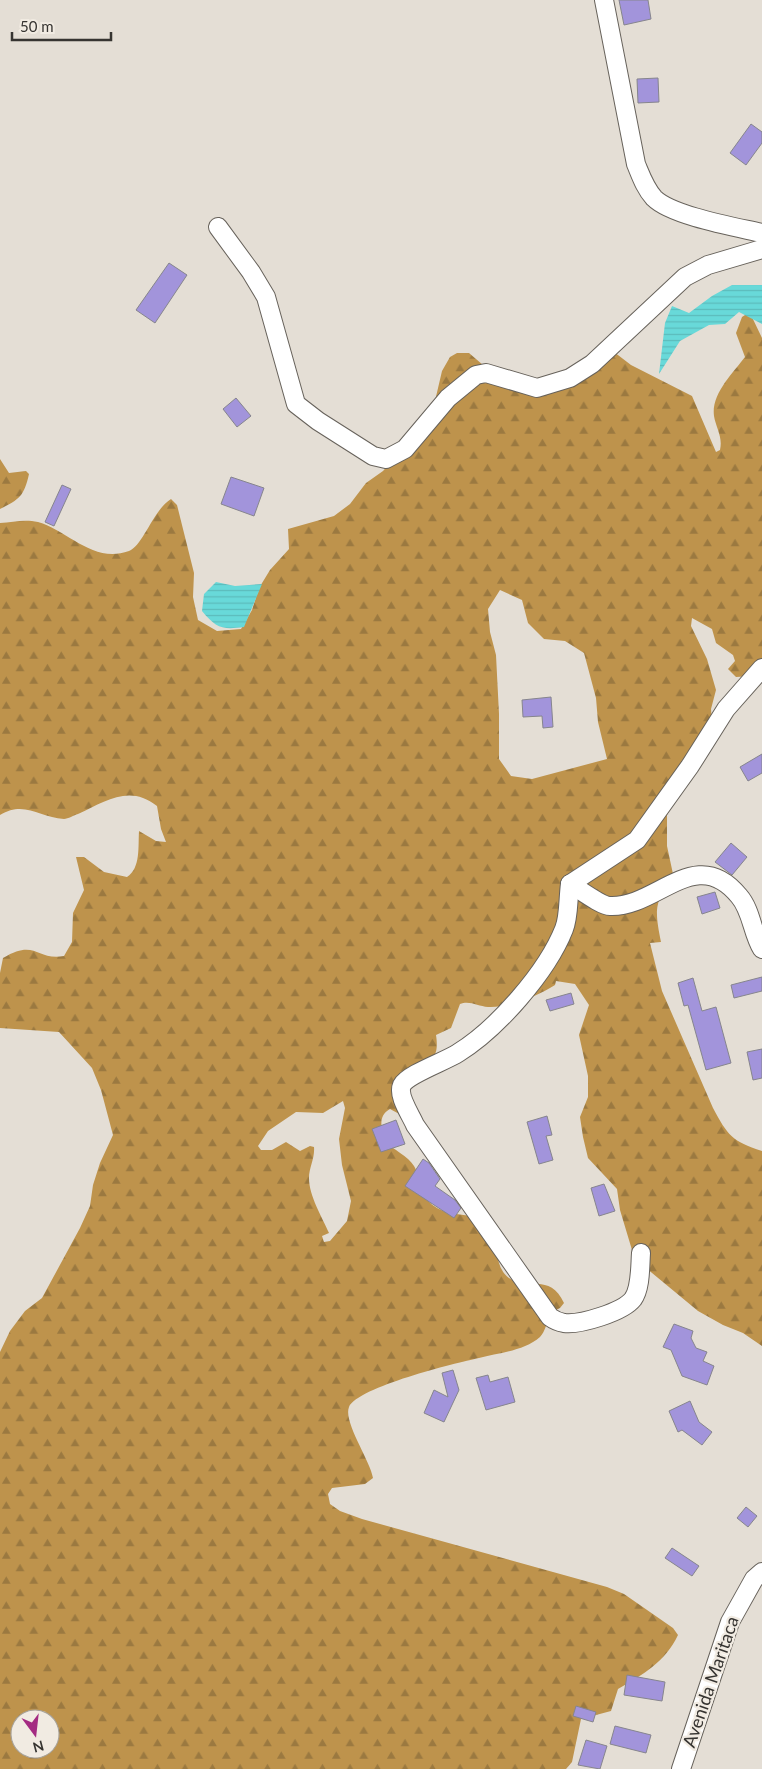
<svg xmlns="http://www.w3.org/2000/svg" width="762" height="1769" viewBox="0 0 762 1769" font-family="Lato,sans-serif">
  <defs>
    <pattern id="forest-firs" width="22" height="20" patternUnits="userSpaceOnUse" patternTransform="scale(1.25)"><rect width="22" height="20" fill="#be934c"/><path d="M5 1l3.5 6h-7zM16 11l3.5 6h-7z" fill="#9b7940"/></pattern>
    <pattern id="water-rules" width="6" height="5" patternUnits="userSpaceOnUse" patternTransform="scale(1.25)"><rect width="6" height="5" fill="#68d9d9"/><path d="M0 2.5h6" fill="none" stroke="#5bbbbb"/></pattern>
  </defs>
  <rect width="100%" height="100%" fill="#e4ded5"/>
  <g fill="url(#forest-firs)" fill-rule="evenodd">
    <path d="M748,313l3,2 11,23v332l-10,6 -16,1 -8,-8 7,-8 -2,-6 -17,-12 -4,-14 -20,-11 -1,8 16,33 9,31 -5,19 1,13 -10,29 -35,64v31l6,28c-18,30 -19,33 -12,68l-11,1 12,48 51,117c15,28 19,33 49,43v195l-19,-13 -20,-8 -25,-14 -52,-43 -14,-18 -12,-40 -3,-21 -29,-31 -5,-21 -3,-20 8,-20v-21l-9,-41 10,-30 -14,-21 -19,-3 -1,4c-18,11 -44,23 -67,22 -10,-1 -19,-7 -28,-3l-9,24 -15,7c4,26 -7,26 -26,40l-7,41 -13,-7c-13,7 -8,20 -6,33 8,6 25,15 30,24 7,12 7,31 20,40 21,15 39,0 57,26 8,14 3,35 18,46 17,13 41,-6 55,25l-4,5 -10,5c-2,7 -5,19 -10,24 -16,14 -42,16 -61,21 -24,5 -121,29 -130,49 -6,15 21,53 24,71l-8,6 -33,4 -4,6 2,10 10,7 22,8 245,68 17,7 49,34 5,7c-13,27 -34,39 -60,54l-7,22 -30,8 -9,43 -6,7h-566v-417l10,-21 15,-20 17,-13 38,-70 10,-22 3,-21 7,-22 13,-28 -12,-45 -9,-22 -33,-36 -59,-4v-55l3,-15c33,-20 33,3 61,-2l8,-14 1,-29 11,-23 -8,-33h8l20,15 23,5c14,-9 11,-31 12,-46l17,10 10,1 -5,-13 -4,-23c-27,-22 -52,-5 -79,8 -4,1 -10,5 -14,5 -24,-1 -39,-19 -64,-4v-292c13,-1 25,-4 38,-1 31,9 55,42 91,29 14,-5 24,-41 42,-52l6,6 17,68 -1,24 5,23 19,11 24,-2 11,-19 7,-22 11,-18 19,-21 -1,-20 46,-13 16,-12 16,-21 17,-12 48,-53 11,-47 8,-14 7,-4h12l14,12 22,12 48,4 61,-29 17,13 61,31 24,56 4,-2c3,-13 -4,-22 -6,-34 -3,-22 19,-43 31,-59l-9,-24 6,-16zM500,590l22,10 6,23 16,16 21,2 19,12 12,45 2,24 9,37 -75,20 -21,-3 -12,-17v-45l-3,-59 -6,-23 -2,-23zM343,1101l2,7 -6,31 3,26 9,36 -4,20 -17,20 -6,1 -2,-6 7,-3c-7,-16 -20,-37 -20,-55 0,-10 6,-20 5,-31l-4,-1 -10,5 -14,-9 -14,8h-11l-3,-4 10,-15 28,-19 27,1zM20,1719h30v30h-30z"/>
    <path d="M0,459l9,14 17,-2 3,3c-5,22 -9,25 -29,35z"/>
  </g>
  <g fill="url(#water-rules)">
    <polygon points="732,285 762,285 762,324 739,312 725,324 709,325 680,341 659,374 665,323 672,306 689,313 712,296"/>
    <path d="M216,582l19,4 27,-2 -18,43c-22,3 -28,1 -42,-16l2,-17z"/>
  </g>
  <g fill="#a294db" stroke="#86858d">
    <polygon points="619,0 648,0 651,19 624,25"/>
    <polygon points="658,78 659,102 638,103 637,79"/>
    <polygon points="751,124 762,132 762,143 746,165 730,153"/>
    <polygon points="169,263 187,275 155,323 136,310"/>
    <polygon points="236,398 251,416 237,427 223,409"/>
    <polygon points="231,477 264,488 254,516 221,504"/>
    <polygon points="62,485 71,489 54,526 45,522"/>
    <polygon points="551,697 553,727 543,728 542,716 523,717 522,700"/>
    <polygon points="762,754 762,773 748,781 740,767"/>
    <polygon points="731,843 747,857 732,875 715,862"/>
    <polygon points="715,892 720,908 702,914 697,897"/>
    <polygon points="762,977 762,991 734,998 731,985"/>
    <polygon points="693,978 702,1011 716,1007 731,1063 706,1070 688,1005 684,1006 678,983"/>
    <polygon points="571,993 574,1004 550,1011 546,1000"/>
    <polygon points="762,1049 762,1078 753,1080 747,1052"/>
    <polygon points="547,1116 552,1135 546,1136 553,1160 539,1164 527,1122"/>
    <polygon points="396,1120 405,1144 381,1152 372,1129"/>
    <polygon points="423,1159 429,1163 440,1179 435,1186 455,1200 461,1208 454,1218 405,1186"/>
    <polygon points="604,1184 615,1211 599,1216 591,1188"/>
    <polygon points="674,1324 693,1331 691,1338 696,1348 707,1352 703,1361 714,1366 707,1385 682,1376 671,1350 663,1347"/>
    <polygon points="453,1370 459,1390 444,1422 424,1413 434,1390 448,1397 442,1373"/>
    <polygon points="488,1375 490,1382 508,1377 515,1402 486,1410 476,1378"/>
    <polygon points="690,1401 699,1422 712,1432 702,1445 682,1430 678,1432 669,1411"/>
    <polygon points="746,1507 757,1516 748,1527 737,1518"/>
    <polygon points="672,1548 699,1566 692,1576 665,1558"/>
    <polygon points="627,1675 665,1682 662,1701 624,1695"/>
    <polygon points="576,1706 596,1712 593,1722 573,1716"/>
    <polygon points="615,1726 651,1735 646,1753 610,1744"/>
    <polygon points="586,1740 607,1746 600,1769 578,1765"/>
  </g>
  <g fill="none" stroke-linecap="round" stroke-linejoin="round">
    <defs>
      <g id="minor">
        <path d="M604,0l32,164c5,12 9,24 18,34 18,18 82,29 108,35"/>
        <polyline points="218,227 251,272 266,297 296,404 318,421 373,456 386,459 405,449 448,398 476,375 486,373 537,388 570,378 592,364 685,277 708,265 762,249"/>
        <path d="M570,884c-2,14 -1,33 -6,45 -17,43 -67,100 -106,124 -12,8 -50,21 -56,32 -5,11 9,30 13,40l135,192c4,3 9,5 14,6 16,2 59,-11 69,-24 8,-11 7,-33 8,-46"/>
        <polyline points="570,884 637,840 690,766 726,709 762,668"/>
        <path d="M570,884c9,5 31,22 40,22 47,2 86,-63 129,-10 13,15 13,37 23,53"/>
        <polyline points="681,1769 730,1622 754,1579 762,1572"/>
      </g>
    </defs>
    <use href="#minor" stroke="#67625b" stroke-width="20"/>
    <use href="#minor" stroke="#fff" stroke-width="18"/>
  </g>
  <g text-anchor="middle" stroke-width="4.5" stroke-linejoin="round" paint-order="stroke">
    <g font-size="18" fill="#363431" stroke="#f1ebe2">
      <text transform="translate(711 1682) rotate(-71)" y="6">Avenida Maritaca</text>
    </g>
  </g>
  <g transform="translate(35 1734) rotate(165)"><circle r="24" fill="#f1ebe2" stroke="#a6a29b"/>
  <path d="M0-4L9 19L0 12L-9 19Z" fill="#a42b82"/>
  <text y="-8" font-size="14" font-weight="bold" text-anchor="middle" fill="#363431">N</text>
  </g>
  <path d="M12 32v8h99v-8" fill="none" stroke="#363431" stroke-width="2.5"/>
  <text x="20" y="32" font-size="15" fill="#363431" stroke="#f1ebe2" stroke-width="4" paint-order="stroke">50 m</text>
</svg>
